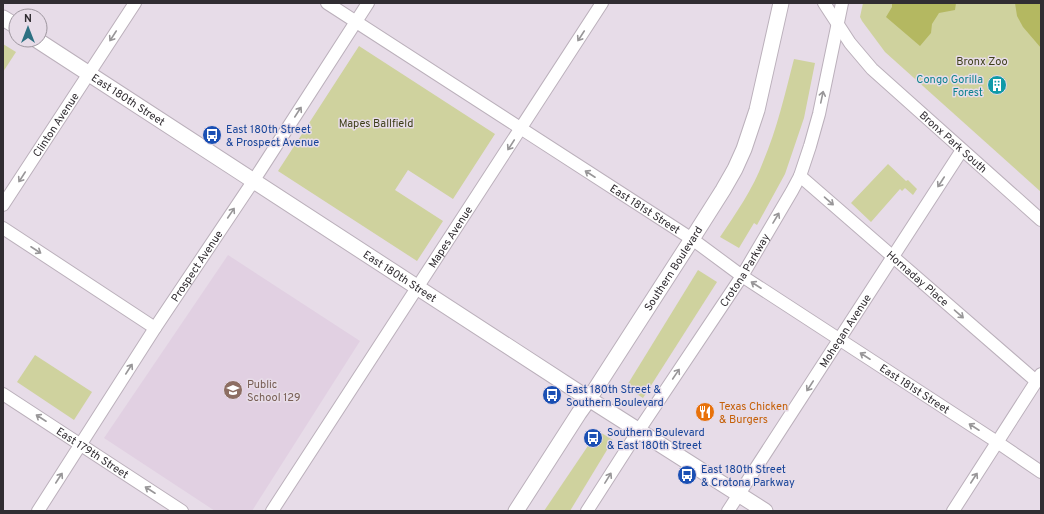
<svg xmlns="http://www.w3.org/2000/svg" width="1044" height="514" viewBox="0 0 1044 514" font-family="Overpass,sans-serif">
  <rect width="100%" height="100%" fill="#e7dce8"/>
  <polygon fill="#e1d0e2" points="228,255 360,341 252,511 215,511 104,438"/>
  <g fill="#cfd29e">
    <polygon points="863,3 1041,3 1041,192 885,52 862,21 860,17"/>
    <polygon points="3,44 16,52 3,72"/>
    <polygon points="359,46 495,134 453,199 408,170 395,190 443,221 417,261 278,171"/>
    <path d="M794,59l21,4 -11,55 -19,56 -28,51 -3,-2 -15,25 -19,-11c16,-24 33,-48 43,-75 14,-33 22,-68 31,-103z"/>
    <polygon points="888,164 906,181 908,180 917,189 913,195 905,188 902,191 900,189 871,222 851,203"/>
    <polygon points="698,270 717,282 643,398 626,387"/>
    <polygon points="35,355 92,392 74,420 17,382"/>
    <polygon points="598,431 613,440 570,511 544,511"/>
  </g>
  <g fill="#b4b861">
    <polygon points="892,3 956,3 955,10 939,13 932,24 931,33 920,46 886,17 892,7"/>
    <polygon points="1015,3 1041,3 1041,48 1023,27 1017,16"/>
  </g>
  <g fill="none" stroke-linecap="round" stroke-linejoin="round">
    <defs>
      <g id="minor">
        <path id="s1" d="M327,3l365,236 50,37 255,166 44,30"/>
        <path id="s2" d="M824,3l26,40 22,26 169,151"/>
        <path id="s3" d="M800,176l236,205"/>
        <path id="s4" d="M3,205l132,-202"/>
        <polyline points="3,228 155,328"/>
        <path id="s5" d="M3,394l179,117"/>
        <path id="s6" d="M38,511l117,-183 99,-148 114,-177"/>
        <path id="s7" d="M272,511l330,-508"/>
        <path id="s8" d="M587,511l52,-81 103,-154 50,-85 8,-15 10,-30 9,-32 23,-111"/>
        <path id="s9" d="M728,511l234,-361"/>
        <polyline points="953,511 1041,374"/>
      </g>
      <g id="major">
        <polyline points="3,18 16,26"/>
        <path id="s10" d="M37,40l552,359 176,112"/>
        <path id="s11" d="M516,511l63,-98 10,-14 103,-160 31,-49 12,-21 9,-20 13,-39 24,-107"/>
      </g>
    </defs>
    <use href="#minor" stroke="#bbb0bb" stroke-width="14"/>
    <use href="#major" stroke="#bbb0bb" stroke-width="17"/>
    <use href="#minor" stroke="#fff" stroke-width="12"/>
    <use href="#major" stroke="#fff" stroke-width="15"/>
  </g>
  <defs><path id="oneway-shaft" d="M-6 0H5M1.5-3L5.5 0L1.5 3" fill="none" stroke-width="1.6" stroke-linecap="round" stroke-linejoin="round"/></defs>
  <g stroke="#989698">
    <use href="#oneway-shaft" transform="translate(113 36) rotate(123)"/>
    <use href="#oneway-shaft" transform="translate(581 36) rotate(123)"/>
    <use href="#oneway-shaft" transform="translate(822 97) rotate(-78)"/>
    <use href="#oneway-shaft" transform="translate(298 112) rotate(-57)"/>
    <use href="#oneway-shaft" transform="translate(511 145) rotate(123)"/>
    <use href="#oneway-shaft" transform="translate(590 174) rotate(-147)"/>
    <use href="#oneway-shaft" transform="translate(22 177) rotate(123)"/>
    <use href="#oneway-shaft" transform="translate(941 182) rotate(123)"/>
    <use href="#oneway-shaft" transform="translate(829 201) rotate(41)"/>
    <use href="#oneway-shaft" transform="translate(231 213) rotate(-56)"/>
    <use href="#oneway-shaft" transform="translate(776 218) rotate(-59)"/>
    <use href="#oneway-shaft" transform="translate(36 250) rotate(33)"/>
    <use href="#oneway-shaft" transform="translate(756 285) rotate(-147)"/>
    <use href="#oneway-shaft" transform="translate(959 314) rotate(41)"/>
    <use href="#oneway-shaft" transform="translate(865 356) rotate(-147)"/>
    <use href="#oneway-shaft" transform="translate(129 369) rotate(-57)"/>
    <use href="#oneway-shaft" transform="translate(676 374) rotate(-56)"/>
    <use href="#oneway-shaft" transform="translate(810 386) rotate(123)"/>
    <use href="#oneway-shaft" transform="translate(41 418) rotate(-147)"/>
    <use href="#oneway-shaft" transform="translate(974 427) rotate(-147)"/>
    <use href="#oneway-shaft" transform="translate(59 478) rotate(-57)"/>
    <use href="#oneway-shaft" transform="translate(608 478) rotate(-58)"/>
    <use href="#oneway-shaft" transform="translate(974 478) rotate(-57)"/>
    <use href="#oneway-shaft" transform="translate(150 490) rotate(-147)"/>
  </g>
  <defs>
    <symbol id="building-disc" viewBox="-11 -11 22 22"><circle r="9.5" fill="#0f9aa8" stroke="#e7dce8"/><path d="M-4-6H4V6H1V3H-1V6H-4ZM-2.5-4.3h1.7v1.8h-1.7ZM.8-4.3h1.7v1.8H.8ZM-2.5-1h1.7V.8h-1.7ZM.8-1h1.7V.8H.8Z" fill="#fff"/></symbol>
    <symbol id="bus-disc" viewBox="-11 -11 22 22"><circle r="9.5" fill="#1a4fb4" stroke="#e7dce8"/><path d="M-5-6H5V4H4V6H2V4H-2V6H-4V4H-5ZM-3.5-4V0h7V-4ZM-3.5 1.2v1.5H-2V1.2ZM2 1.2v1.5H3.5V1.2Z" fill="#fff"/></symbol>
    <symbol id="school-disc" viewBox="-11 -11 22 22"><circle r="9.5" fill="#8d6e63" stroke="#e7dce8"/><path d="M0-5L7-2L0 1L-7-2ZM-4 1L0 2.5L4 1V4Q0 6-4 4Z" fill="#fff"/></symbol>
    <symbol id="restaurant-disc" viewBox="-11 -11 22 22"><circle r="9.5" fill="#e8710a" stroke="#e7dce8"/><path d="M-5-6h1v4h1v-4h1v4h1v-4h1v5L-1.5 .5V6h-2V.5L-5-1ZM5-6V6H3V1.5H1.5Q1.5-4 5-6Z" fill="#fff"/></symbol>
  </defs>
  <g fill-rule="evenodd">
    <use href="#building-disc" x="986" y="74" width="22" height="22"/>
    <use href="#bus-disc" x="201" y="124" width="22" height="22"/>
    <use href="#school-disc" x="222" y="379" width="22" height="22"/>
    <use href="#bus-disc" x="541" y="384" width="22" height="22"/>
    <use href="#restaurant-disc" x="694" y="401" width="22" height="22"/>
    <use href="#bus-disc" x="582" y="427" width="22" height="22"/>
    <use href="#bus-disc" x="676" y="464" width="22" height="22"/>
  </g>
  <g text-anchor="middle" stroke-width="3" stroke-linejoin="round" paint-order="stroke">
    <g font-size="11" fill="#3e3f1a" stroke="#e7dce8">
      <text x="982" y="65">Bronx Zoo</text>
      <text x="376" y="127">Mapes Ballfield</text>
    </g>
    <g font-size="11" fill="#0d838f" stroke="#e7dce8" text-anchor="end">
      <text x="983" y="83">Congo Gorilla<tspan x="983" dy="13">Forest</tspan></text>
    </g>
    <g font-size="11" fill="#312d32" stroke="#e7dce8">
      <text dy="4" stroke="none"><textPath href="#s10" startOffset="109">East 180th Street</textPath></text>
      <text dy="4" stroke="none"><textPath href="#s4" startOffset="96">Clinton Avenue</textPath></text>
      <text dy="4" stroke="none"><textPath href="#s2" startOffset="191">Bronx Park South</textPath></text>
      <text dy="4" stroke="none"><textPath href="#s1" startOffset="379">East 181st Street</textPath></text>
      <text dy="4" stroke="none"><textPath href="#s7" startOffset="327">Mapes Avenue</textPath></text>
      <text dy="4" stroke="none"><textPath href="#s6" startOffset="292">Prospect Avenue</textPath></text>
      <text dy="4" stroke="none"><textPath href="#s11" startOffset="289">Southern Boulevard</textPath></text>
      <text dy="4" stroke="none"><textPath href="#s8" startOffset="288">Crotona Parkway</textPath></text>
      <text dy="4" stroke="none"><textPath href="#s10" startOffset="433">East 180th Street</textPath></text>
      <text dy="4" stroke="none"><textPath href="#s3" startOffset="156">Hornaday Place</textPath></text>
      <text dy="4" stroke="none"><textPath href="#s9" startOffset="215">Mohegan Avenue</textPath></text>
      <text dy="4" stroke="none"><textPath href="#s1" startOffset="703">East 181st Street</textPath></text>
      <text dy="4" stroke="none"><textPath href="#s5" startOffset="107">East 179th Street</textPath></text>
    </g>
    <g font-size="11" fill="#164399" stroke="#e7dce8" text-anchor="start">
      <text x="226" y="133">East 180th Street<tspan x="226" dy="13">&amp; Prospect Avenue</tspan></text>
      <text x="566" y="393">East 180th Street &amp;<tspan x="566" dy="13">Southern Boulevard</tspan></text>
      <text x="607" y="436">Southern Boulevard<tspan x="607" dy="13">&amp; East 180th Street</tspan></text>
      <text x="701" y="473">East 180th Street<tspan x="701" dy="13">&amp; Crotona Parkway</tspan></text>
    </g>
    <g font-size="11" fill="#785e54" stroke="#e7dce8" text-anchor="start">
      <text x="247" y="388">Public<tspan x="247" dy="13">School 129</tspan></text>
    </g>
    <g font-size="11" fill="#c56008" stroke="#e7dce8" text-anchor="start">
      <text x="719" y="410">Texas Chicken<tspan x="719" dy="13">&amp; Burgers</tspan></text>
    </g>
  </g>
  <rect width="1044" height="514" fill="none" stroke="#312d32" stroke-width="8"/>
  <g transform="translate(28 28)"><circle r="19" fill="#e7dce8" stroke="#9e969f"/>
  <path d="M0-3L7 15L0 10L-7 15Z" fill="#2d7082"/>
  <text y="-6" font-size="11" font-weight="bold" text-anchor="middle" fill="#312d32">N</text>
  </g>
</svg>
